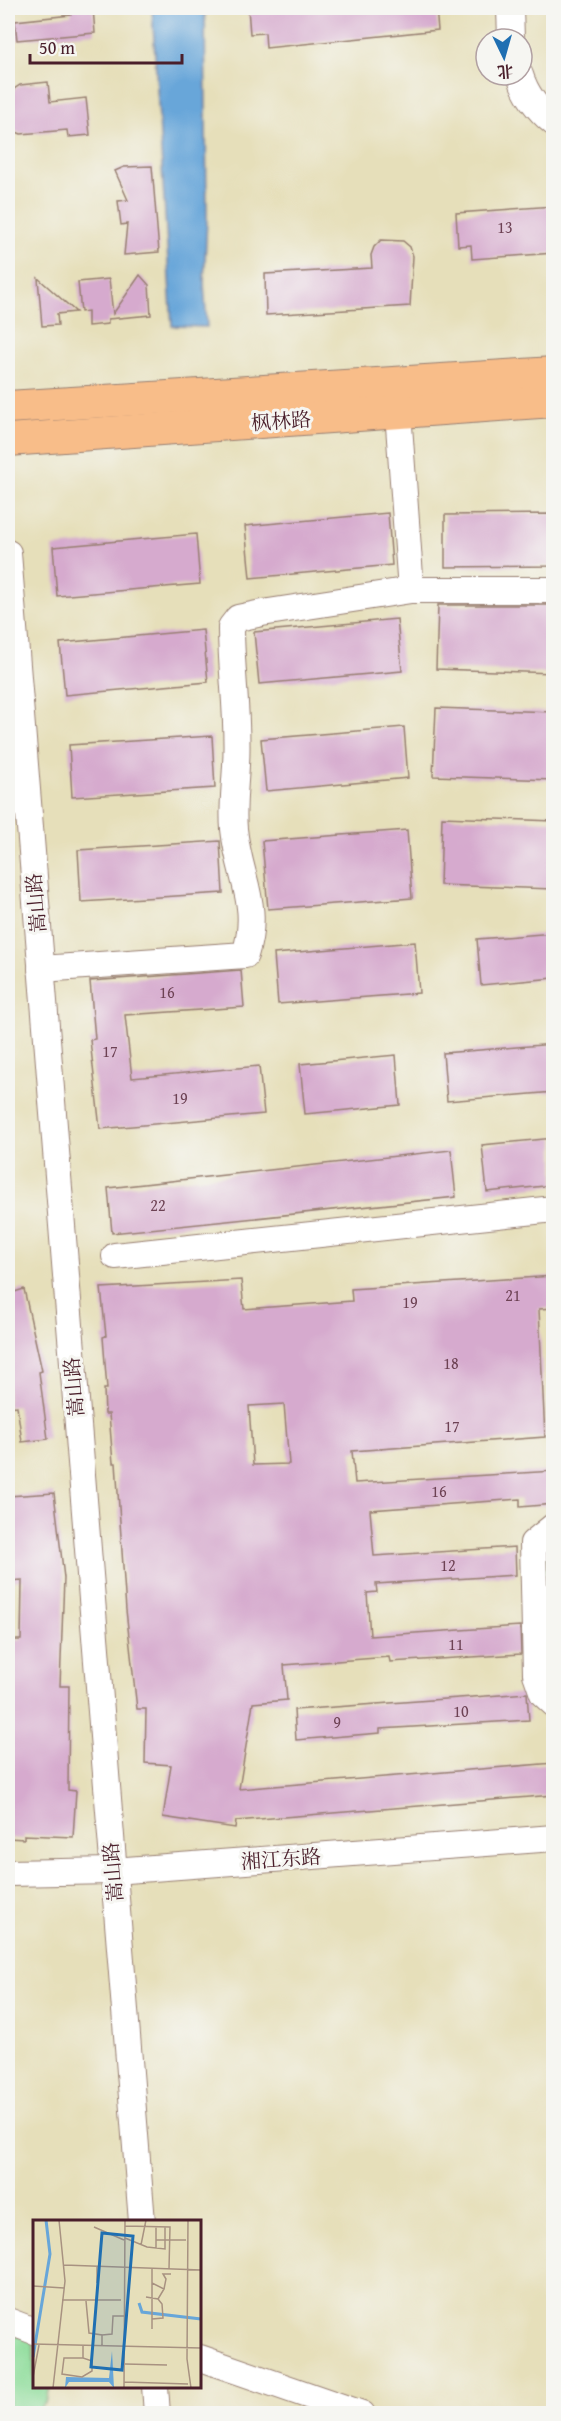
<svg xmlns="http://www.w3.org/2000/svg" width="561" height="2421" viewBox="0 0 561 2421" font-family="'Gentium Book Plus','Noto Serif SC',serif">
  <rect width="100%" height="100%" fill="#f6f6f2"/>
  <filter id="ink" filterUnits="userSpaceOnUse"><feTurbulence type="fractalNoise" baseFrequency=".0167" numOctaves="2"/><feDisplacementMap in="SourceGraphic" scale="12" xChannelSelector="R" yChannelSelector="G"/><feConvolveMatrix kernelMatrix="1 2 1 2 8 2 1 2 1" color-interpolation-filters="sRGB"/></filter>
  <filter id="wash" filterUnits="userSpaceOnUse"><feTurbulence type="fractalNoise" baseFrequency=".008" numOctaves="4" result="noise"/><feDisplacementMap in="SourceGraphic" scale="24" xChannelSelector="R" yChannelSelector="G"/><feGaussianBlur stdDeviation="1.35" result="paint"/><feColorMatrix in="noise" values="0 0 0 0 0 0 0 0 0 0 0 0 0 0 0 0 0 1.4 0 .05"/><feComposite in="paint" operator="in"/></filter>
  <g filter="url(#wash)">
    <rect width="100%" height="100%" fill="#e6dfba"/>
    <g fill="#8fdd9b" stroke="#6c7e63" stroke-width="1.5">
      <polygon points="553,1543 553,1693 550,1689 539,1554"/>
      <polygon points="8,2332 34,2340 34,2386 50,2387 47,2401 36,2413 8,2413"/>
    </g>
    <polygon fill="#67a6d9" stroke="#586282" stroke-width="1.5" points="152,8 205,8 207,218 204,283 207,327 172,326"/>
    <g id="blocks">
      <g fill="#d6aace" fill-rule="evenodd">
        <polygon points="71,8 93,8 95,33 17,40 15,21 71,15"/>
        <polygon points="248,8 436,8 438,30 266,48 265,33 250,34"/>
        <polygon points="48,82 50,102 86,98 90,135 68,137 67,130 21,134 16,132 13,128 12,97 14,89 20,85"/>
        <polygon points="152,166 159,252 124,255 127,224 121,225 118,201 128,200 115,171 124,167"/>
        <polygon points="554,206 554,253 472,259 471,245 458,246 456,213"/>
        <polygon points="381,240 403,241 410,247 413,256 410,306 266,315 265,274 372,268 371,255 374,247"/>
        <polygon points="140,275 149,285 151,315 108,319 108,324 88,326 88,311 81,312 78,282 109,279 113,314"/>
        <polygon points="38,278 76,312 57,314 58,325 42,326"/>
        <polygon points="388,513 392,565 250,578 245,526"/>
        <polygon points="554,514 554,566 445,567 445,515"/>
        <polygon points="196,534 200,584 57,596 53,547"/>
        <polygon points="438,605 554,605 554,673 436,669"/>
        <polygon points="397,619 402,671 259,684 254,632"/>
        <polygon points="203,630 208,682 65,695 60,643"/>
        <polygon points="436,708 554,712 554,780 433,776"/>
        <polygon points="404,727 408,778 266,791 261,739"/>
        <polygon points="212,736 215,788 72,797 69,745"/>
        <polygon points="442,817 554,821 554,889 440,885"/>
        <polygon points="407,830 412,898 268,909 262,841"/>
        <polygon points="220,841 223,893 81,902 78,850"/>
        <polygon points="554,933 554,978 481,985 477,939"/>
        <polygon points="415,942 419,993 278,1004 274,954"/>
        <polygon points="241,970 244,1007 125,1015 132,1078 259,1066 264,1114 100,1129 90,1040 95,1039 90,981"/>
        <polygon points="554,1044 554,1092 447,1101 443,1053"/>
        <polygon points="396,1055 400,1105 305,1114 300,1064"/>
        <polygon points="554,1138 554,1185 487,1192 482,1145"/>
        <polygon points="451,1150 456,1197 112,1233 108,1188"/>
        <path d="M554,1276v32l-15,1 6,128 -193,14 3,32 199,-12v33l-34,3v-8l-150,11 4,46 141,-9 1,28 -140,9 1,8 -10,1 3,43 150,-10 1,28 -131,8 -1,-5 -105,8 3,35 -34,3 -14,86 315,-26v32l-318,26 -1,7 -72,-11 8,-52 -26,-2 1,-54h-9l-11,-99 -10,-147h-3l-4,-49h-4l-1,-25h3l-4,-52 3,-1 -5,-48 140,-8 3,29 108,-8 -1,-12zM284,1404l5,60 -36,1 -4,-59z"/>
        <polygon points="24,1289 42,1371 39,1372 48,1439 22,1442 17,1406 8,1407 8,1294"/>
        <polygon points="54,1493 64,1578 60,1686 69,1686 68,1790 76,1791 73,1837 24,1835 24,1839 8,1838 8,1640 21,1640 22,1580 8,1581 8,1496"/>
        <polygon points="527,1693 529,1720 380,1729 380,1733 296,1740 294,1710"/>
      </g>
    </g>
  </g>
  <g filter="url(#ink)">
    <use href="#blocks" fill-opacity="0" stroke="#987f72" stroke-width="1.5"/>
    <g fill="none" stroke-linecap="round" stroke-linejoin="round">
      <defs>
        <g id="minor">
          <polyline points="510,8 511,39"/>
          <path d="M520,75c6,20 18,35 34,48"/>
          <polyline points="398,412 411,590 554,590"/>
          <polyline points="8,553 142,2222"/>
          <path d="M41,969l204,-14c16,-51 -6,-76 -11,-126 -2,-22 1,-42 2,-64 3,-46 -5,-92 -5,-138l7,-9 24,-5 149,-23"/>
          <polyline points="115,1256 554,1209"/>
          <polyline points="554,1526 533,1543 536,1674 543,1694 554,1704"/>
          <polyline points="8,1873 113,1871 554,1838"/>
          <polyline points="8,2321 34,2331"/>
          <polyline points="200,2358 362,2414"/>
          <polyline points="155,2386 157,2414"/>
        </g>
        <g id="major">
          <polyline points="8,407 554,373"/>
          <polyline points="8,440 554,401"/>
        </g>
      </defs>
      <use href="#minor" stroke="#987f72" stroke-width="28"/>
      <use href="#major" stroke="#987f72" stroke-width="34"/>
      <use href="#minor" stroke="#fff" stroke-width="26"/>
      <use href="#major" stroke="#f8bd89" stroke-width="32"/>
    </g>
  </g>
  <g text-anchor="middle" stroke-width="6" stroke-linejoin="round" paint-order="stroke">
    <g font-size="16" fill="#6d4254">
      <text x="505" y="233">13</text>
      <text x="167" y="998">16</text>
      <text x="110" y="1057">17</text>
      <text x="180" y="1104">19</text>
      <text x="158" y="1211">22</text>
      <text x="513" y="1301">21</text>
      <text x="410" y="1308">19</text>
      <text x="451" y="1369">18</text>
      <text x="452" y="1432">17</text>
      <text x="439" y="1497">16</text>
      <text x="448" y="1571">12</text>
      <text x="456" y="1650">11</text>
      <text x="461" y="1717">10</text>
      <text x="337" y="1728">9</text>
    </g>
    <g font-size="20" fill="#4a1f2b" stroke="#f6f6f2">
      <text transform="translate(281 421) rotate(-4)" y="7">枫林路</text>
      <text transform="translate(36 903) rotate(-95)" y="7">嵩山路</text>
      <text transform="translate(74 1387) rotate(-95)" y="7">嵩山路</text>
      <text transform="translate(281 1859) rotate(-4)" y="7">湘江东路</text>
      <text transform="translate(113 1872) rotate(-95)" y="7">嵩山路</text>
    </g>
  </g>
  <g transform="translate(33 2220)">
    <rect width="168" height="168" fill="#e6dfba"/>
    <path d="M79,131l2,37 -5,-6h-40l-4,6 1,-11 43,1z" fill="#67a6d9"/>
    <path fill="none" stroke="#67a6d9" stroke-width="3" d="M106,83l3,9 59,7M0,137l17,-103 -4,-34"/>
    <path fill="none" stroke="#a89281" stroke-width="1.5" d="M155,0l-1,139 4,29M92,6l45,1 -1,42M61,7l30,13M92,18l22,9 18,2v-22M123,20h30M108,25l5,-25M123,29v-23M31,45l137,5M64,46v17v-11M119,48v61M119,63l12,6 -6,10M0,66l31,2M131,69l2,-10 -3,-5h8M113,77l12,2 4,5 1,14 -11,1M29,80h59M53,81l3,32 13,2v10M69,115l10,-1 1,-18h11M0,124l168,4M50,126v12l9,3v10l-10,6 -20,-3 2,-16h19M92,144l42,1M0,157l6,-32M91,162l64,2M20,168l12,-107 -6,-61M91,168l1,-168"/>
    <path fill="#1f6fb2" fill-opacity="0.15" stroke="#1f6fb2" stroke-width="3" d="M69,13l31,3 -11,134 -31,-3z"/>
    <rect width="168" height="168" fill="none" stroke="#4a1f2b" stroke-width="3"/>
  </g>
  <rect width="561" height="2421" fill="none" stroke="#f6f6f2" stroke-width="30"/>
  <g transform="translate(504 57) rotate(175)"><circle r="28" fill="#f6f6f2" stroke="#b1a0a2" stroke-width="1.5"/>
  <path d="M0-4.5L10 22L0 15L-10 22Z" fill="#1f6fb2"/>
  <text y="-9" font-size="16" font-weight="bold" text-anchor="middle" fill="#4a1f2b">北</text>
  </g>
  <path d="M30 54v9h152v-9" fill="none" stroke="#4a1f2b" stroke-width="3"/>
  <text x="39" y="54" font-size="18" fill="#4a1f2b" stroke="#f6f6f2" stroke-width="4.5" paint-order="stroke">50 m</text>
</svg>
